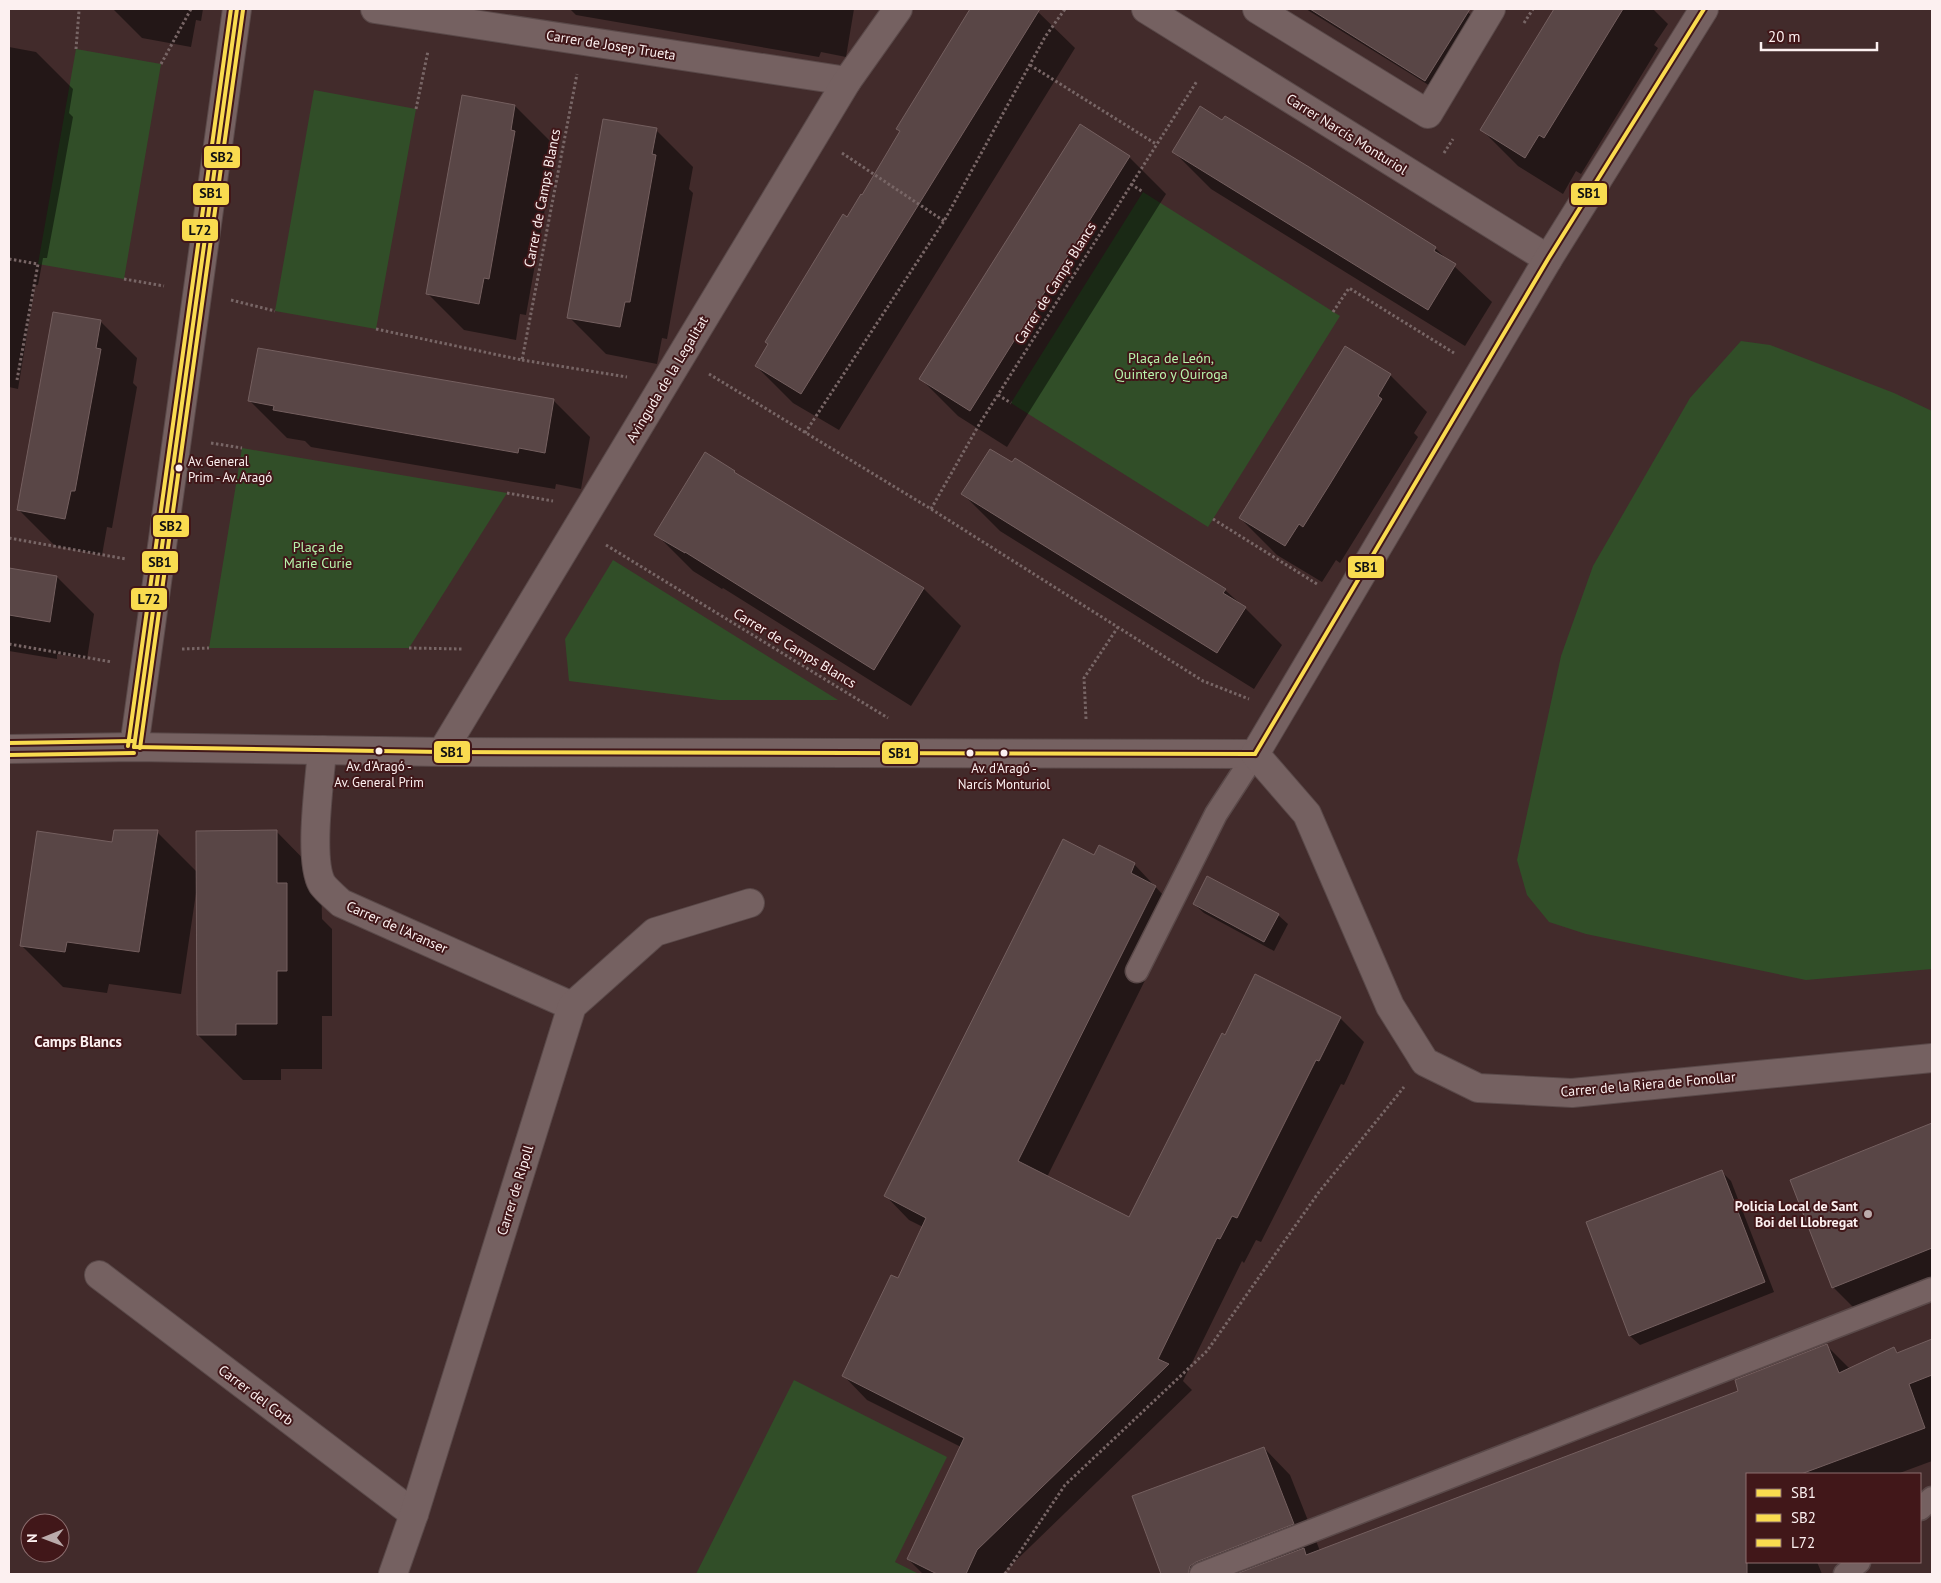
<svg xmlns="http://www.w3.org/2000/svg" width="1941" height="1583" viewBox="0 0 1941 1583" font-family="'PT Sans',sans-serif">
  <rect width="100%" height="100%" fill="#422b2b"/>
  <g fill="#314e28">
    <polygon points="76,49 161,64 124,279 38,264"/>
    <polygon points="314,90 416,109 376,329 275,311"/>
    <polygon points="1143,192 1340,316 1208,527 1011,403"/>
    <polygon points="1741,341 1770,345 1894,393 1932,411 1932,969 1806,980 1586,934 1549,922 1527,895 1517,860 1561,656 1593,566 1690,398"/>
    <polygon points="242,448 507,493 409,648 209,648"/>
    <polygon points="613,560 838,700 719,700 569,681 565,639"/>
    <polygon points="794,1380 947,1457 895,1562 919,1574 696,1574"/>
  </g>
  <g fill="#0007">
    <polygon points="113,9 203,9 201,21 196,20 191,47 142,38"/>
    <polygon points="567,9 854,9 846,57 821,52 819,57 576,15 570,9"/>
    <polygon points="971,9 1035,9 1075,48 839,430 793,403 756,366 848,218 863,197 901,132 898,129"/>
    <polygon points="1306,9 1464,9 1478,21 1435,89"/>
    <polygon points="1555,9 1653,9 1668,24 1654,45 1658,48 1581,174 1576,171 1563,194 1518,166 1481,129"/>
    <polygon points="9,47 36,52 73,89 69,113 73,117 60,189 47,258 43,258 38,285 35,285 18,389 9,387"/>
    <polygon points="515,106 552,143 548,165 552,169 526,315 520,314 516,340 464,330 427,293"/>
    <polygon points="656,130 693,167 689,189 693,193 667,339 662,338 657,364 606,354 569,317"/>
    <polygon points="1174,152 1435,248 1492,302 1465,346 1211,189"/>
    <polygon points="1129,157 1166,194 1007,447 958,416 921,379"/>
    <polygon points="100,321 137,358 133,383 137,387 112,528 107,527 102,555 55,546 18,509"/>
    <polygon points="1390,375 1427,412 1414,433 1418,437 1340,563 1336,560 1322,582 1277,555 1240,518"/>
    <polygon points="553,400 590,437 581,489 556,484 555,489 311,447 305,441 287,438 250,401"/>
    <polygon points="705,454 739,477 924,589 961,626 911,706 723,588 722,589 693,571 656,534"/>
    <polygon points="1015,460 1225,590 1245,608 1282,645 1254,689 1000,531 963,494 1013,464"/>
    <polygon points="9,569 57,577 94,614 87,659 57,654 57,659 9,651"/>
    <polygon points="276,831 321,877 322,919 332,929 332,1016 322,1016 322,1069 281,1069 281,1080 243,1080 198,1035 197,893 196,893 181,994 109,984 107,993 63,987 21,945 113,844 157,832 197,872"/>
    <polygon points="1095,856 1134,864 1179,912 1047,1177 1130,1218 1226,1036 1340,1018 1364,1042 1344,1085 1341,1084 1261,1242 1256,1240 1244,1263 1242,1261 1183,1381 1192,1390 1002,1574 923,1574 908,1559 961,1447 867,1400 843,1375 898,1280 923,1227 909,1220 885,1195"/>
    <polygon points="1194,904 1278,915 1288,924 1274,951 1204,913"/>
    <polygon points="1932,1125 1932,1299 1870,1324 1833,1287 1792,1180"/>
    <polygon points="1721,1171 1731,1181 1774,1292 1640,1345 1630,1336 1588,1223"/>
    <polygon points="1932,1341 1932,1461 1897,1474 1747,1474 1747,1562 1817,1562 1822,1574 1162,1574 1133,1496 1264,1448 1290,1475 1320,1551 1740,1392 1827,1346 1850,1369 1894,1349 1899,1353"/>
  </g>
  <g fill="#594646" stroke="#745f5f">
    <polygon points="970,9 1040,9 801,394 755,366 768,344 765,342 843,214 847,217 861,194 862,195 900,131 896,129"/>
    <polygon points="1310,9 1470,9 1425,81"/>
    <polygon points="1554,9 1623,9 1544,138 1539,135 1525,158 1480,130"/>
    <polygon points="462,95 515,105 511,130 515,131 489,279 484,278 479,304 426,294"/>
    <polygon points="1200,106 1222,120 1225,116 1309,167 1436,247 1434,251 1456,264 1428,310 1172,152"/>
    <polygon points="603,119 657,128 652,154 656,155 630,302 625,302 620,327 567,318"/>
    <polygon points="1080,124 1130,156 970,411 919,379"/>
    <polygon points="53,312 101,320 96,348 101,349 75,491 71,491 65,519 17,510"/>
    <polygon points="1345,346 1391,374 1378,396 1382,399 1330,484 1303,527 1299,524 1285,546 1239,518"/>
    <polygon points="258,348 554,399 545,453 519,448 518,453 273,410 274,406 248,401"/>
    <polygon points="990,449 1012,462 1015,458 1226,589 1223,593 1246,607 1217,653 961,494"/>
    <polygon points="705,452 735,471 734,472 924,588 874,670 685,552 685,553 654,535"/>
    <polygon points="9,568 57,576 50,622 9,615"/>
    <polygon points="114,830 158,830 139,952 67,942 65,952 20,946 37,831 112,842"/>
    <polygon points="277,830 277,883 287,883 287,971 277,971 277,1024 236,1024 236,1035 197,1035 196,831"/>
    <polygon points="1063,839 1094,855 1099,845 1135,863 1131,873 1156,886 1018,1161 1129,1217 1222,1033 1225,1035 1255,974 1341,1017 1319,1061 1316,1060 1237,1218 1232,1216 1220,1239 1217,1238 1158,1359 1169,1364 977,1550 966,1574 937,1574 907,1559 964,1438 842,1376 891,1275 898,1278 926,1218 884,1196"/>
    <polygon points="1207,876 1279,914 1264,942 1193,904"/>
    <polygon points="1932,1123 1932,1248 1832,1288 1790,1180"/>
    <polygon points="1722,1170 1765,1282 1629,1336 1586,1222"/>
    <polygon points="1932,1339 1932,1375 1909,1384 1925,1428 1801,1474 1747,1474 1747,1574 1236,1574 1304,1548 1306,1555 1738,1391 1735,1380 1827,1344 1839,1373 1894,1347 1897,1353"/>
    <polygon points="1264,1447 1294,1524 1196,1562 1190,1566 1188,1574 1161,1574 1132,1496"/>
  </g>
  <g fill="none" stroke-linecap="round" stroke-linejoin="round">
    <defs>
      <g id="service">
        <polyline points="1137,971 1216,814 1255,754"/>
        <polyline points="1920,1509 1932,1498"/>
        <polyline points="1201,1574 1932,1289"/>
        <polyline points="1845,1574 1859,1562"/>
      </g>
      <polyline id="pedestrian" points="1257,9 1428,114 1491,9"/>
      <g id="minor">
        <polyline points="375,9 847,81"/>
        <polyline points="1146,9 1548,259"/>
        <polyline points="134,747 237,9"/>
        <polyline points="9,749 134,747 442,752 1255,754"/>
        <path d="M322,750c-2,30 -14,109 0,134 5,7 13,13 19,19l231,103"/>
        <polyline points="442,752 847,81 898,9"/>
        <polyline points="1255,754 1548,259 1704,9"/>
        <polyline points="1255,754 1307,814 1390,1006 1425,1062 1478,1088 1572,1093 1932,1058"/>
        <polyline points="99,1275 414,1514"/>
        <polyline points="393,1574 414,1514 572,1006 655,932 750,903"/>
      </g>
    </defs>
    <use href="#service" stroke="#5a4949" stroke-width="25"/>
    <use href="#pedestrian" stroke="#5a4949" stroke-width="30"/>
    <use href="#minor" stroke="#5a4949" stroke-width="30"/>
    <g stroke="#786666" stroke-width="3" stroke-dasharray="2.5 2.5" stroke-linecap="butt">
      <polyline points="1524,23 1533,9"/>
      <polyline points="76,49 79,11"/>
      <polyline points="161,64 191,9"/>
      <polyline points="1030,65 1156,144"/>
      <polyline points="416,109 428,51"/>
      <polyline points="842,153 944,221"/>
      <polyline points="1444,153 1453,139"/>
      <polyline points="1131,184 1143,192"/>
      <polyline points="9,259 38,264 17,380"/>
      <polyline points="124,279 164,286"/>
      <polyline points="231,300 275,311"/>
      <polyline points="1333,312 1349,288 1454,353"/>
      <polyline points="376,329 522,360 577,74"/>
      <polyline points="522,360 627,377"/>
      <polyline points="709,374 931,509 1203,681 1249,699"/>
      <polyline points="998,395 1011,403"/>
      <polyline points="805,433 944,221 1045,37 1065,9"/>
      <polyline points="211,443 242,448"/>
      <polyline points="507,493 553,501"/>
      <polyline points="931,509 980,423 1197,81"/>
      <polyline points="1213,519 1317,584"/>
      <polyline points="9,538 126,559"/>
      <polyline points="606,545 888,718"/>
      <polyline points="9,644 112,662"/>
      <polyline points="409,648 463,649"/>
      <polyline points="182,649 209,648"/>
      <polyline points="1086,719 1084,678 1118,627"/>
      <polyline points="1005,1574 1065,1485 1207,1351 1319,1192 1404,1087"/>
    </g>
    <use href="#service" stroke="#756161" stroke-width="22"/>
    <use href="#pedestrian" stroke="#756161" stroke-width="28"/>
    <use href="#minor" stroke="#756161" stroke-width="28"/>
    <defs>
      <g id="bus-1">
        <polyline points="134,747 442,752 1255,754"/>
        <polyline points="134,747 237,9"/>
        <polyline points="1255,754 1548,259 1704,9"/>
      </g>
      <g id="bus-2">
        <polyline points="140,748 243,10"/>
        <polyline points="9,755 134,753"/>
      </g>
      <g id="bus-3">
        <polyline points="9,743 134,741"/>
        <polyline points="128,746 231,9"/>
      </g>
    </defs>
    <use href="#bus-1" stroke="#411719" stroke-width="8"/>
    <use href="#bus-2" stroke="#411719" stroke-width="8"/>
    <use href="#bus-3" stroke="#411719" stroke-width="8"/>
    <use href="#bus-1" stroke="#f9db4f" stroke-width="4"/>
    <use href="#bus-2" stroke="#f9db4f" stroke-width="4"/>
    <use href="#bus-3" stroke="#f9db4f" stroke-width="4"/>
  </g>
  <g fill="#fcf0f0" stroke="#411719" stroke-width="2">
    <circle cx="179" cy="468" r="4.5"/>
    <circle cx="379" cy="751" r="4.5"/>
    <circle cx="970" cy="753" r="4.5"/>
    <circle cx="1004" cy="753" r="4.5"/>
  </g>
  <circle fill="#bbabab" stroke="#411719" stroke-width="2" cx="1868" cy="1214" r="5"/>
  <g text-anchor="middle" stroke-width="4" stroke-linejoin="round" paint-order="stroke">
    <g font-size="13" fill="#fcf0f0" stroke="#411719">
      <text x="188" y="466" text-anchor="start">Av. General<tspan x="188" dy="16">Prim - Av. Aragó</tspan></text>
      <text x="379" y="771">Av. d'Aragó -<tspan x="379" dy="16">Av. General Prim</tspan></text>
      <text x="1004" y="773">Av. d'Aragó -<tspan x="1004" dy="16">Narcís Monturiol</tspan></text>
    </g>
    <g font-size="14" fill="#fcf0f0" stroke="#411719">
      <text transform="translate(611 45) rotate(9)" y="5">Carrer de Josep Trueta</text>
      <text transform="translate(1347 134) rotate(32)" y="5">Carrer Narcís Monturiol</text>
      <text transform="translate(542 198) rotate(-79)" y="5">Carrer de Camps Blancs</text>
      <text transform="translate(1055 283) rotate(-58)" y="5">Carrer de Camps Blancs</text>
      <text transform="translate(667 379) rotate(-59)" y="5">Avinguda de la Legalitat</text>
      <text transform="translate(795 648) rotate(31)" y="5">Carrer de Camps Blancs</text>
      <text transform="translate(397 927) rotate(24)" y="5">Carrer de l'Aranser</text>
      <text transform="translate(1648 1084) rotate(-5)" y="5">Carrer de la Riera de Fonollar</text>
      <text transform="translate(515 1190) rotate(-73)" y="5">Carrer de Ripoll</text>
      <text transform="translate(256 1395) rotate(37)" y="5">Carrer del Corb</text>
    </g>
    <g font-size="14" fill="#b7f3ab" stroke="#411719">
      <text x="1171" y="363">Plaça de León,<tspan x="1171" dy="16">Quintero y Quiroga</tspan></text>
      <text x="318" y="552">Plaça de<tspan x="318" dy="16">Marie Curie</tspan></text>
    </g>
    <g font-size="14" font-weight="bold" fill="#fcf0f0" stroke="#411719" text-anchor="end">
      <text x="1858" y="1211">Policia Local de Sant<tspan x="1858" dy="16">Boi del Llobregat</tspan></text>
    </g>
    <g font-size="15" font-weight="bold" fill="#fcf0f0" stroke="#411719">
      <text x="78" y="1047">Camps Blancs</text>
    </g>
  </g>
  <g stroke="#411719" stroke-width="2">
    <rect x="203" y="145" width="38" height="24" rx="5" fill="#f9db4f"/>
    <rect x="192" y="182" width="38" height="24" rx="5" fill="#f9db4f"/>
    <rect x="1570" y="182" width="38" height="24" rx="5" fill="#f9db4f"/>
    <rect x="181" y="218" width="38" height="24" rx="5" fill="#f9db4f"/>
    <rect x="152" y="514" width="38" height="24" rx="5" fill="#f9db4f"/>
    <rect x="141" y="550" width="38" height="24" rx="5" fill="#f9db4f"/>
    <rect x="1347" y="555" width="38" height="24" rx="5" fill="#f9db4f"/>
    <rect x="130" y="587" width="38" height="24" rx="5" fill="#f9db4f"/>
    <rect x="433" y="740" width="38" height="24" rx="5" fill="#f9db4f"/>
    <rect x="881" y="741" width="38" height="24" rx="5" fill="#f9db4f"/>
  </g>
  <g font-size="14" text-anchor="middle" font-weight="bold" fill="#111">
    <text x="222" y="162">SB2</text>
    <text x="211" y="198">SB1</text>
    <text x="1589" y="198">SB1</text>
    <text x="200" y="235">L72</text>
    <text x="171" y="531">SB2</text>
    <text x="160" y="567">SB1</text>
    <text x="1366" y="572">SB1</text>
    <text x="149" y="604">L72</text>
    <text x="452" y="757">SB1</text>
    <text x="900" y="758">SB1</text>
  </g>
  <rect width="1941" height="1583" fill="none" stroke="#fcf0f0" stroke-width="20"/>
  <rect x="1746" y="1473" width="175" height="90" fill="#411719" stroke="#8c6e6f"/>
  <rect x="1756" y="1489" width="25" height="8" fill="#f9db4f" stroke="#8c6e6f"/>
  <text x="1791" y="1498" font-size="15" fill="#fcf0f0">SB1</text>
  <rect x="1756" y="1514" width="25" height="8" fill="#f9db4f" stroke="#8c6e6f"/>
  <text x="1791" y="1523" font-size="15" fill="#fcf0f0">SB2</text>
  <rect x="1756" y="1539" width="25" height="8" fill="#f9db4f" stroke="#8c6e6f"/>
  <text x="1791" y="1548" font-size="15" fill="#fcf0f0">L72</text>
  <g transform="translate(45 1538) rotate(269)"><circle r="24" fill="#411719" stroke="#8c6e6f"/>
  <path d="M0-4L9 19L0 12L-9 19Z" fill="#bbabab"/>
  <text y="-8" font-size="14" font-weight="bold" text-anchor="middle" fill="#fcf0f0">N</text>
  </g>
  <path d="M1761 42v8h116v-8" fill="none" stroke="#fcf0f0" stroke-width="2.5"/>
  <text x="1768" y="42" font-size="15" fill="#fcf0f0" stroke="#411719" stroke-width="4" paint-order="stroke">20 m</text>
</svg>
